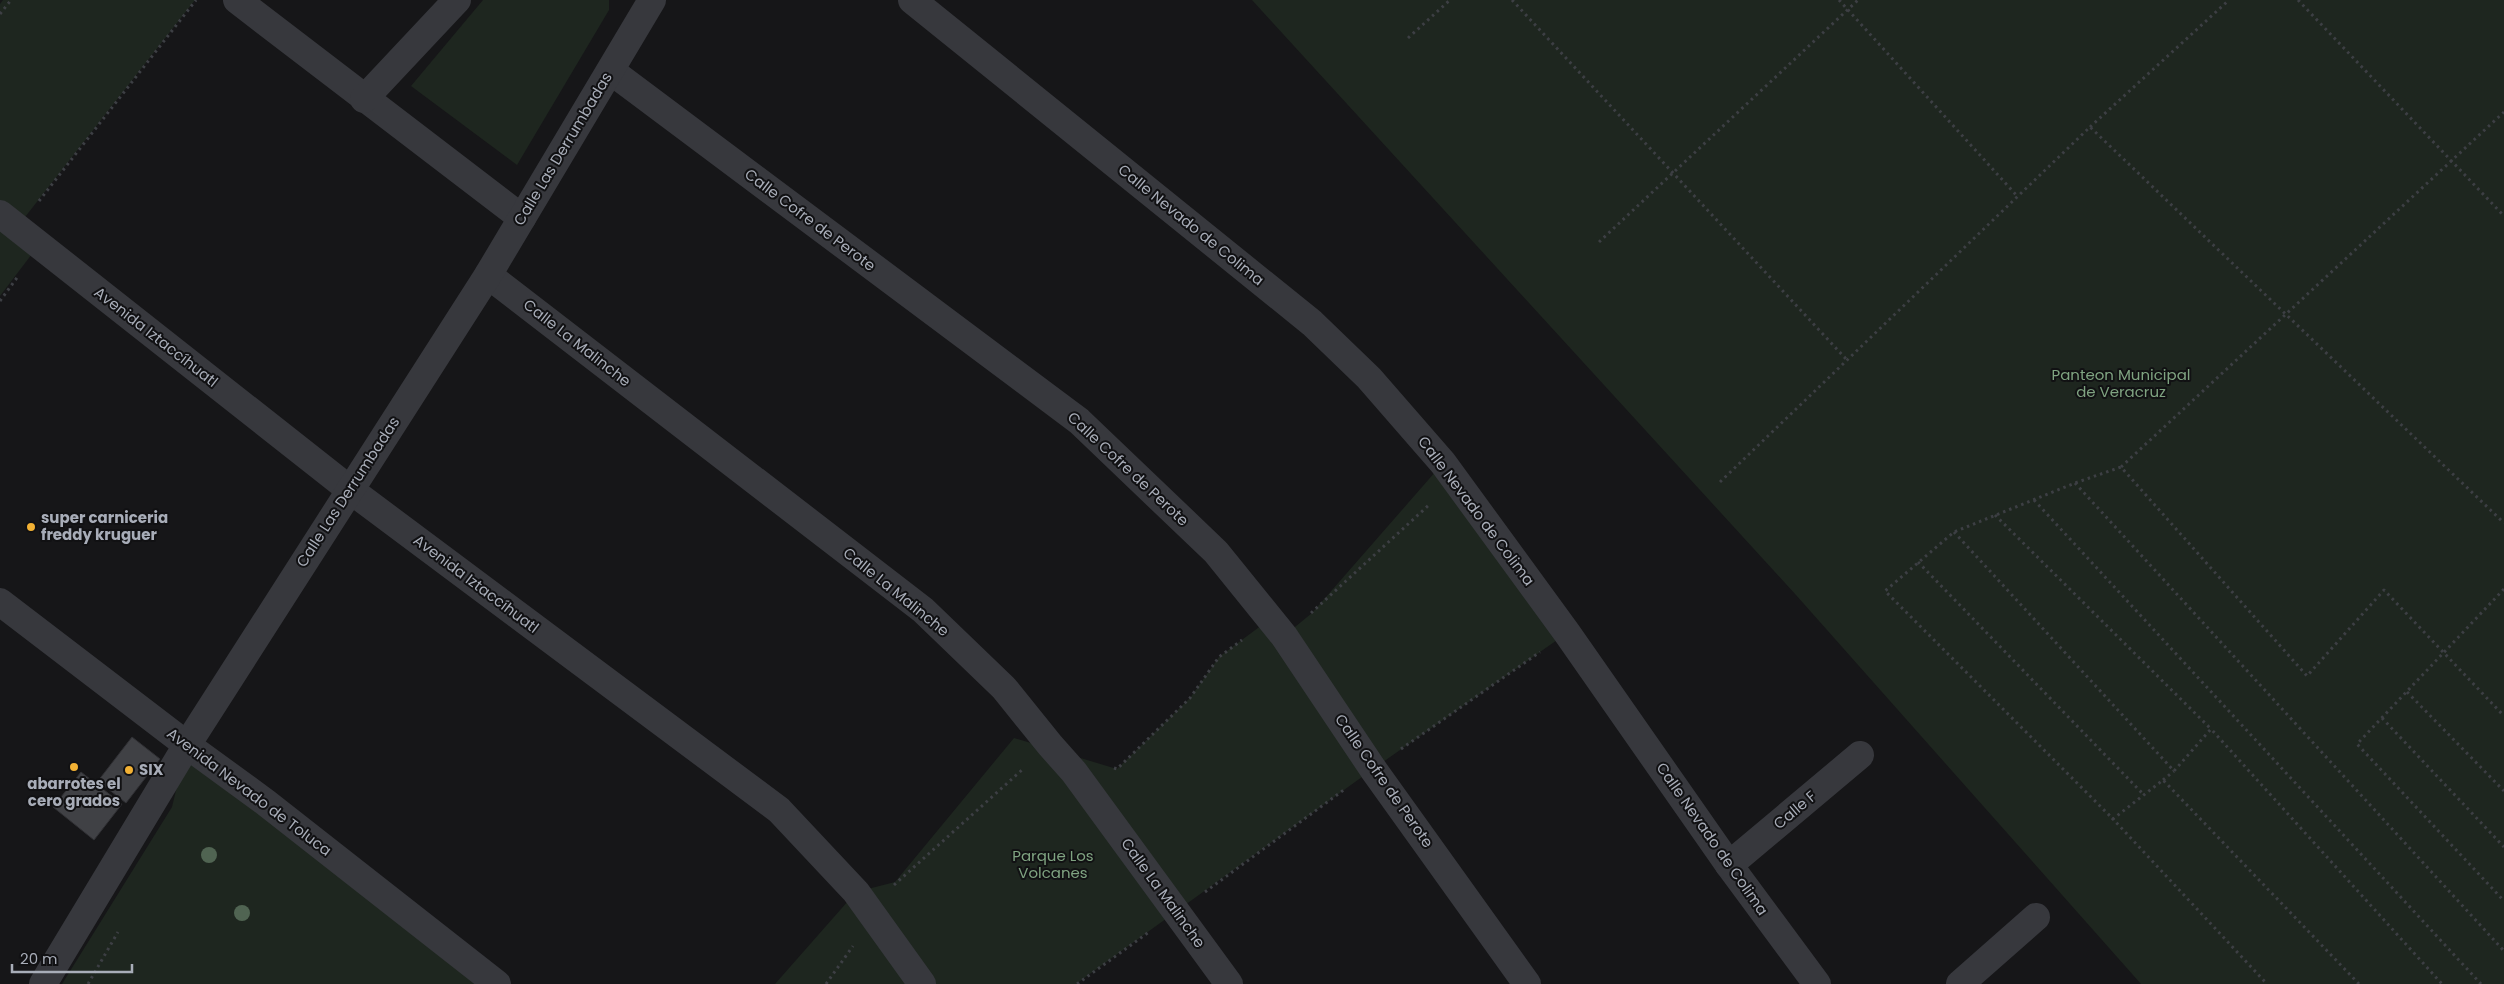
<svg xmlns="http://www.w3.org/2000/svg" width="2504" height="984" viewBox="0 0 2504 984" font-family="Poppins,sans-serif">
  <rect width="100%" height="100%" fill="#161618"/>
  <g fill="#1e261f">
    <polygon points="3,0 195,0 18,226 0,212 0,4"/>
    <polygon points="483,0 609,0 609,10 517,165 411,86"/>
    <polygon points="1252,0 2504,0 2504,984 2141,984 1796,595"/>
    <polygon points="0,216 38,246 0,296"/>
    <polygon points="1443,463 1567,633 1373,769 1076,984 775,984 856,892 895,882 1014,738 1117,769 1190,698 1219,657 1270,619 1284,636 1312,613"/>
    <polygon points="187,745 496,984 62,984 172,807"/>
  </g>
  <g fill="#404145" stroke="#303034">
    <polygon points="132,737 160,759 126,803 98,781"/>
    <polygon points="81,772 122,804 94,840 53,807"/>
  </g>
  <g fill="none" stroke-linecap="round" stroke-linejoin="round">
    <g stroke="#3d3f44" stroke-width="3" stroke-dasharray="2.5 4" stroke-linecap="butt">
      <polyline points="1512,0 1847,360"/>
      <polyline points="1839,0 2018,197"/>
      <polyline points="2298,0 2504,216"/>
      <polyline points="0,14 11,0"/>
      <polyline points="1408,38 1450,0"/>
      <polyline points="2090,127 2229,0"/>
      <polyline points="39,201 196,0"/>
      <polyline points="1599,242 1858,0"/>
      <polyline points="0,301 19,275"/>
      <polyline points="2121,467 2504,112"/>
      <polyline points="1720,482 2090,127 2504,523"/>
      <polyline points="2075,483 2504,951"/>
      <polyline points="2034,500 2481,984"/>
      <polyline points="1995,515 2211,729"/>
      <polyline points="1954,532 2174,771 2211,729 2442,984"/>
      <polyline points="1918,562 2144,795"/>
      <polyline points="2504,589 2357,744 2504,901"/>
      <polyline points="1311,613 1430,504"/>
      <polyline points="2407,692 2504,791"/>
      <polyline points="2382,718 2504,847"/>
      <polyline points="1401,749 1540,652"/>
      <polyline points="1114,768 1117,769 1190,698 1219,657 1242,640"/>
      <polyline points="2163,780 2174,771"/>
      <polyline points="2112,818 2267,984"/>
      <polyline points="894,885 1023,769"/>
      <polyline points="1205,892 1345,789"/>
      <polyline points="88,984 118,932"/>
      <polyline points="826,984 853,946"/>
      <polyline points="1077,984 1149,932"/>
      <polyline points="2359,984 2163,780 2113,819 1885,591 1954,532 2075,483 2121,467 2307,676 2384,590 2504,716"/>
    </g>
    <g stroke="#37383d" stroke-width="28">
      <polyline points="237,0 522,218"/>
      <polyline points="912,0 1312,323 1369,378 1443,463 1567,633 1729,865 1817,984"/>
      <polyline points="611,71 1079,421 1216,552 1284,636 1373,769 1527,984"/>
      <polyline points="364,99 457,0"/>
      <polyline points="0,214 349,489 779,810 856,892 922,984"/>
      <polyline points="488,275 923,610 1004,688 1050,745 1074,772 1229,984"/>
      <polyline points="0,602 187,745 265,802 497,984"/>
      <polyline points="1729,865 1860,755"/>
      <polyline points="43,984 187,745 488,275 652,0"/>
      <polyline points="1960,984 2036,917"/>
    </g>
  </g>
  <g fill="#506452">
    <circle cx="209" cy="855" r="8"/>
    <circle cx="242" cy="913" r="8"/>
  </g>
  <g fill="#f2b134" stroke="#111113" stroke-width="2">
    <circle cx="31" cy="527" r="5"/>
    <circle cx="74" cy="767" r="5"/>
    <circle cx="129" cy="770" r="5"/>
  </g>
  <g text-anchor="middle" stroke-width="4" stroke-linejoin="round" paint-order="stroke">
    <g font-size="15" fill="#a8adb8" stroke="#111113">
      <text transform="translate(563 149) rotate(-59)" y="5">Calle Las Derrumbadas</text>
      <text transform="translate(810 220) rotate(37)" y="5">Calle Cofre de Perote</text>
      <text transform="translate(1191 225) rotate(39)" y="5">Calle Nevado de Colima</text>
      <text transform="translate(156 337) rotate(38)" y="5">Avenida Iztaccíhuatl</text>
      <text transform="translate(577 343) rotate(38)" y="5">Calle La Malinche</text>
      <text transform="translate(1128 469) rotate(43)" y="5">Calle Cofre de Perote</text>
      <text transform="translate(348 492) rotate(-57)" y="5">Calle Las Derrumbadas</text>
      <text transform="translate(1476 511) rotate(53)" y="5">Calle Nevado de Colima</text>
      <text transform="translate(476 584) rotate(37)" y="5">Avenida Iztaccíhuatl</text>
      <text transform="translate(896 592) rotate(39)" y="5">Calle La Malinche</text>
      <text transform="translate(1384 781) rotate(55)" y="5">Calle Cofre de Perote</text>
      <text transform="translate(249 792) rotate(37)" y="5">Avenida Nevado de Toluca</text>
      <text transform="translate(1795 810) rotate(-40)" y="5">Calle F</text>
      <text transform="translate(1712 839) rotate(55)" y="5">Calle Nevado de Colima</text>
      <text transform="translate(1163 893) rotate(54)" y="5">Calle La Malinche</text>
    </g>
    <g font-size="15" fill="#7fa381" stroke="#111113">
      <text x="2121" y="380">Panteon Municipal<tspan x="2121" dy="17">de Veracruz</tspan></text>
      <text x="1053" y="861">Parque Los<tspan x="1053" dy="17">Volcanes</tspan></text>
    </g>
    <g font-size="15" font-weight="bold" fill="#a8adb8" stroke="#111113" text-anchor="start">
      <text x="41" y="523">super carniceria<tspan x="41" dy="17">freddy kruguer</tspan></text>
      <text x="139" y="775">SIX</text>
      <text x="74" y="789" text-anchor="middle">abarrotes el<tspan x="74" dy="17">cero grados</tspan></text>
    </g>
  </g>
  <path d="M12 964v8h120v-8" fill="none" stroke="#a8adb8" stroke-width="2.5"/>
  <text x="20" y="964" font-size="15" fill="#a8adb8" stroke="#111113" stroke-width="4" paint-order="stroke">20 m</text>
</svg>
